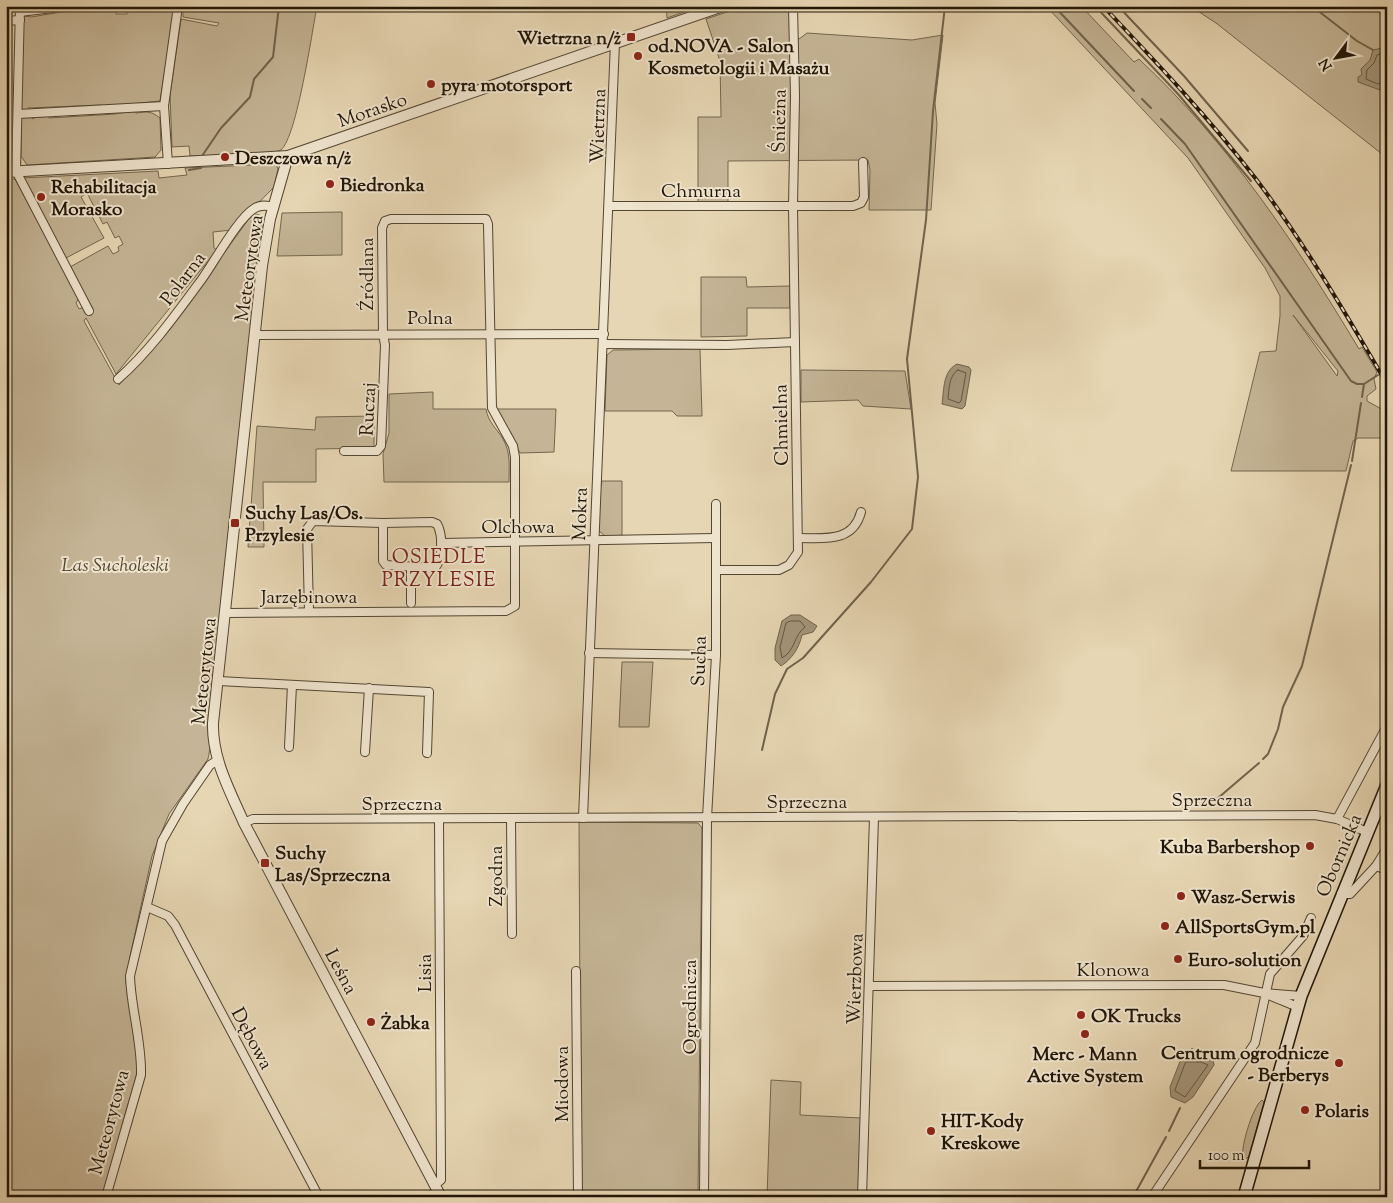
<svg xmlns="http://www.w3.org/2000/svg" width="1393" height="1203" viewBox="0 0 1393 1203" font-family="'Sorts Mill Goudy',serif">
  <rect width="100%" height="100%" fill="#e7d6b3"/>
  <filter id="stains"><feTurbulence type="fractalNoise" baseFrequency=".004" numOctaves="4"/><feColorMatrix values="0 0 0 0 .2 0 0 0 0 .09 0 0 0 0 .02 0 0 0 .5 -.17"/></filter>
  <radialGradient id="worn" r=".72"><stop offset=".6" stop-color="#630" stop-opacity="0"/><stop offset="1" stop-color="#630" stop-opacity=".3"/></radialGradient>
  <g fill="#c5b596" stroke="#73664e" fill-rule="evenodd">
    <polygon points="98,6 116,6 116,14 127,14 127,6 175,6 160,101 102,107 101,105 28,108 28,111 21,110 23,18 25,16 31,17"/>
    <path d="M183,6h134c-5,26 -20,130 -36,144l-9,3 -70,6 -5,-3h-7l-1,-10 -17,1 -2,-52 11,-76 36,7 2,-3 -36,-6z"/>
    <polygon points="666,6 701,6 667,18"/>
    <polygon points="745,6 789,6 790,28 799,39 807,33 912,40 943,35 935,103 937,124 931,210 869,210 870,170 868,160 728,161 728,202 698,202 698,117 721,117 720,61 706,19"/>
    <path d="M1046,6h35l53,56 5,-3c90,84 157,185 220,290l3,-2 15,25 -3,7 2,10 -9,7v5l20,11v26h-29l-5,3 -7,30h-115l29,-119 16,-1 4,-35v-20l-15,-28 -77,-110zM1293,315l45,56 -1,5z"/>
    <polygon points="1190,6 1387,6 1387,158 1216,23"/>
    <path d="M135,111l1,2c10,-1 14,-3 24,5l1,32 -6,7 -128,8 -6,-9v-39l8,-1 4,3 4,-3 11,-1 1,3 66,-4c3,-1 16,-2 20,-3z"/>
    <path d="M276,164l2,5 -4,18 -42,43 -19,2 1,16 3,2 -101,124 -30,-56 -2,3 35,64 85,-104 49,-68 12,4 -4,21c-16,166 -37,331 -52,497l1,13 -2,11 -39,55 -17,42 -22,100 -4,25 12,86 -4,21 -7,19 -23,90h-98v-1017l9,-1 64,119 -3,5 3,6 5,-2 4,8 5,-6 -23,-42 38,-21 5,8 6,-3 -1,-4 5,-3 -4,-8 -4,2 -8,-16 -4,2 -16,-31 -6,4 23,41 -38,20 -44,-80 136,-7 1,7 28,-3 -2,-7z"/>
    <polygon points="342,212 342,255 277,256 282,213"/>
    <polygon points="701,277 746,277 747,287 790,286 790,308 747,308 747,336 701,337"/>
    <polygon points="700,349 702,416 677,416 672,411 605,411 607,355 613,350"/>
    <polygon points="801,370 905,371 911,409 863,406 858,400 801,402"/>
    <path d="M433,392v17h53c2,13 11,20 17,30 8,14 6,28 6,43h-125l-1,-28 6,-21v-39z"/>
    <polygon points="496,409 556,409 554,452 520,453"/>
    <polygon points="374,416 374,448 316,449 316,482 263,482 264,547 248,547 257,426 315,430 316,417"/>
    <polygon points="602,481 622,481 622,535 606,537 598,530 599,495"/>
    <polygon points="622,662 653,662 649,727 619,727"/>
    <polygon points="579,822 698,823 702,828 698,1197 581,1197"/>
    <polygon points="771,1080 801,1082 800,1115 861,1118 859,1197 767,1197"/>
    <path d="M1262,1100l2,2 -15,54 -6,6c-4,-10 9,-55 19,-62z"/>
  </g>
  <g fill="#a49579" stroke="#70624b">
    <polygon points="1387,47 1385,86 1380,90 1358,82 1358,77 1362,75 1361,69 1370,60 1373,50"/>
    <path d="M957,364l12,3 2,3 -6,36 -3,3 -20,-5c2,-15 1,-33 15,-40z"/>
    <path d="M791,615h9l17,11 -4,6 -11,3c-3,13 -10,24 -21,31l-6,-6v-12l7,-27z"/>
    <polygon points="1200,1056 1213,1059 1214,1065 1193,1097 1185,1103 1171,1097 1170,1087 1181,1059 1184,1057"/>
  </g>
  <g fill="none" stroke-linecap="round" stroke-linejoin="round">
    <g stroke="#625640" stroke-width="1">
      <polyline points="1387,52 1377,55 1374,63 1367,70 1366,79 1378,84 1387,81"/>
      <path d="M958,370l8,3 -5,28 -2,2 -11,-4c1,-10 1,-24 10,-29z"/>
      <path d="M791,621h9l5,6c-11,8 -10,24 -23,31l-2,-11 6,-24z"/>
      <polygon points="1186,1062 1201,1062 1208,1065 1185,1097 1175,1091"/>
    </g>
    <g stroke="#70624b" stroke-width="2">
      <polyline points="1054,6 1134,91"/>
      <polyline points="1095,6 1178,94 1251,181"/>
      <polyline points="1118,6 1184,76 1248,151"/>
      <polyline points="1312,6 1357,41 1373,50"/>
      <polyline points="1142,99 1151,108"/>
      <polyline points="1161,119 1185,144 1351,381 1357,384 1364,384"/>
      <polyline points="202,156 221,128 250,97 254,79 273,57 279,6"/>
      <polyline points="189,170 201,168"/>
      <polyline points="1362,397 1364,384 1378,375"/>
      <polyline points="1352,461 1361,403"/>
      <polyline points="762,750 775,694 787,669 803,658 871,582 912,529 918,477 907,359 926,220 933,111 945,6"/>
      <polyline points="1263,759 1268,754 1278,729 1283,707 1302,666 1351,465"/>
      <polyline points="1211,804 1259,763"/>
      <polyline points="1192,1049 1193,1059"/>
      <polyline points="1169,1131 1180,1108"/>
      <polyline points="1133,1197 1166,1137"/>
    </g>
    <defs>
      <g id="minor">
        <polyline points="20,6 16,171 89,311"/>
        <polyline points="20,12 69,6"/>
        <polyline points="6,21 20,20"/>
        <polyline points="18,114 164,106"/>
        <polyline points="168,164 164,106 178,6"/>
        <polyline points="610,206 853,206 861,203 864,197 863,162"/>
        <polyline points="256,335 604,334"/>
        <polyline points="604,344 727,345 795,342"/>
        <path d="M118,379c32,-28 59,-66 84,-100 13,-18 36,-61 53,-71 7,-4 13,-2 19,-1"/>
        <path d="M432,522l5,2c6,11 6,34 -2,44l-49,-3 -3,-4v-38z"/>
        <path d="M798,538c26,0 55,5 63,-26"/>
        <polyline points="441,543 715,538"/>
        <polyline points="411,568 411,603"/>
        <polyline points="716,570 779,570 789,565 798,552 793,206 795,96 793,6"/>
        <polyline points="309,612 307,529 313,521 383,523"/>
        <polyline points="227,613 506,611 515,606 515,457 513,446 492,408 488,224 486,219 391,219 385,221 382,228 383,334 385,345 381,446 377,451 344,451"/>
        <polyline points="589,653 716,655"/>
        <polyline points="219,681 429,692 427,753"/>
        <polyline points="289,747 292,685"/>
        <polyline points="365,752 369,688"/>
        <polyline points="583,818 615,42"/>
        <polyline points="511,819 512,934"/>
        <polyline points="1337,819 1387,726"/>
        <polyline points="244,823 253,819 1315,815 1337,819 1367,832"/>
        <polyline points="1376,866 1387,870"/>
        <polyline points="1341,894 1350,894 1376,866 1387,848"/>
        <polyline points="147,907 168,916 175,925 319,1197"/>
        <polyline points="576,971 578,1197"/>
        <polyline points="870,986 1201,985 1224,985 1264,993 1301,996"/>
        <polyline points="1266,994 1298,1007"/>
        <polyline points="435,1185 441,1180 441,1173 439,819"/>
        <path d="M106,1197l35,-122c1,-33 -10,-66 -11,-99l32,-135 21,-37 27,-39 8,-5"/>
        <polyline points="428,1197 438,1191"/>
        <polyline points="704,1197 707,818 716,655 716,504"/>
        <polyline points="862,1197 874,817"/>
        <polyline points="1152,1197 1255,1043 1270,974 1303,936 1311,918"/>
      </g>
      <g id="tertiary">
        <path d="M288,156l-18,63 -8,47 -49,457c-1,36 17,68 31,100l197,374"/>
        <polyline points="6,172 288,156 723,6"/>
      </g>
      <polyline id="secondary" points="1244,1197 1301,996 1387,785"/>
    </defs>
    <use href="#minor" stroke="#524632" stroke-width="10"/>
    <use href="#tertiary" stroke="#524632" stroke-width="12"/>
    <use href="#secondary" stroke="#211607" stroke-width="14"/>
    <use href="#minor" stroke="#efe4ce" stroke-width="8"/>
    <use href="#tertiary" stroke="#efe4ce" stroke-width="10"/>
    <use href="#secondary" stroke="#efe4ce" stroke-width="11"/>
    <defs>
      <path id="rail" d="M1103,6c53,56 106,112 153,173 49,65 90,135 131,205"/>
    </defs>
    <use href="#rail" stroke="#211607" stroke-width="4"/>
    <use href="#rail" stroke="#efe4ce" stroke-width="2" stroke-dasharray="5.5" stroke-linecap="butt"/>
  </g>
  <g fill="#8f2418" stroke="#efe4ce" stroke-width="2">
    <rect x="626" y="32" width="10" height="10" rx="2.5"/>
    <circle cx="638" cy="56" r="5"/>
    <circle cx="431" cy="84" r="5"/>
    <circle cx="225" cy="157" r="5"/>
    <circle cx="330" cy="184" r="5"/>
    <circle cx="41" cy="197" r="5"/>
    <rect x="230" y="518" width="10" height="10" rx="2.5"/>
    <circle cx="1310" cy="846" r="5"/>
    <rect x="260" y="858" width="10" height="10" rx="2.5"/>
    <circle cx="1181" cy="896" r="5"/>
    <circle cx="1165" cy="926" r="5"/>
    <circle cx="1178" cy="959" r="5"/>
    <circle cx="1081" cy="1015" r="5"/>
    <circle cx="371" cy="1022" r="5"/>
    <circle cx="1085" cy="1034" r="5"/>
    <circle cx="1339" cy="1063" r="5"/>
    <circle cx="1305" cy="1110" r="5"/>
    <circle cx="931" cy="1131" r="5"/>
  </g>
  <g text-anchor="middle" stroke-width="4" stroke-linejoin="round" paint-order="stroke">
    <g font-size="19" font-weight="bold" fill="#211607" stroke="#efe4ce" text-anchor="start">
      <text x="621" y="44" text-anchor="end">Wietrzna n/ż</text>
      <text x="648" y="52">od.NOVA - Salon<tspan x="648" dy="22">Kosmetologii i Masażu</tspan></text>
      <text x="441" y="91">pyra motorsport</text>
      <text x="235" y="164">Deszczowa n/ż</text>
      <text x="340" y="191">Biedronka</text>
      <text x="51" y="193">Rehabilitacja<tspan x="51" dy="22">Morasko</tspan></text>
      <text x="245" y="519">Suchy Las/Os.<tspan x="245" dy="22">Przylesie</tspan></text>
      <text x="1300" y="853" text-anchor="end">Kuba Barbershop</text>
      <text x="275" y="859">Suchy<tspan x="275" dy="22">Las/Sprzeczna</tspan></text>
      <text x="1191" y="903">Wasz-Serwis</text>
      <text x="1175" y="933">AllSportsGym.pl</text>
      <text x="1188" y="966">Euro-solution</text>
      <text x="1091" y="1022">OK Trucks</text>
      <text x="381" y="1029">Żabka</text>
      <text x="1329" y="1059" text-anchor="end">Centrum ogrodnicze<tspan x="1329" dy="22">- Berberys</tspan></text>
      <text x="1085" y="1060" text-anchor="middle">Merc - Mann<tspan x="1085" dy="22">Active System</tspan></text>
      <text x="1315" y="1117">Polaris</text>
      <text x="941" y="1127">HIT-Kody<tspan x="941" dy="22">Kreskowe</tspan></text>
    </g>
    <g font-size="19" fill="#211607" stroke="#efe4ce">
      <text transform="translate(372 109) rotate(-19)" y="7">Morasko</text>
      <text transform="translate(778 121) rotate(-89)" y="7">Śnieżna</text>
      <text transform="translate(597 126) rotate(-88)" y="7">Wietrzna</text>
      <text x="701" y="197">Chmurna</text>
      <text transform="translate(248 268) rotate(-82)" y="7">Meteorytowa</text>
      <text transform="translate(366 274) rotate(-90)" y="7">Źródlana</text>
      <text transform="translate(182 278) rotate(-53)" y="7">Polarna</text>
      <text x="430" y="324">Polna</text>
      <text transform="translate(367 409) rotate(-87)" y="7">Ruczaj</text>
      <text transform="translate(780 425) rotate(-91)" y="7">Chmielna</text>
      <text transform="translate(579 514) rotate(-88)" y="7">Mokra</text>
      <text x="518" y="533">Olchowa</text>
      <text x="309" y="603">Jarzębinowa</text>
      <text transform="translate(698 661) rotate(-88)" y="7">Sucha</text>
      <text transform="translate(203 671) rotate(-84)" y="7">Meteorytowa</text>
      <text x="1212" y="806">Sprzeczna</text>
      <text x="807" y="808">Sprzeczna</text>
      <text x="402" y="810">Sprzeczna</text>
      <text transform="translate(1338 855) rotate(-67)" y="7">Obornicka</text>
      <text transform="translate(495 876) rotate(-90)" y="7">Zgodna</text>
      <text x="1113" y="976">Klonowa</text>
      <text transform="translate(342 971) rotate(62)" y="7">Leśna</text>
      <text transform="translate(424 973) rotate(-90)" y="7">Lisia</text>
      <text transform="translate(854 979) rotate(-88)" y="7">Wierzbowa</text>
      <text transform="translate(689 1007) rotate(-90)" y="7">Ogrodnicza</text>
      <text transform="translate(253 1038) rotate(62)" y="7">Dębowa</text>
      <text transform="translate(561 1084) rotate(-90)" y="7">Miodowa</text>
      <text transform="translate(108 1122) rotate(-75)" y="7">Meteorytowa</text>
    </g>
    <g font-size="19" font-style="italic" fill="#524632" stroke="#efe4ce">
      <text x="115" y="571">Las Sucholeski</text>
    </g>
    <g font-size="20" letter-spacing="1" fill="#7a1f14" stroke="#efe4ce">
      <text x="439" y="563">OSIEDLE<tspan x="439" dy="23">PRZYLESIE</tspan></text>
    </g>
  </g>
  <rect width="1393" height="1203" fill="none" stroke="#e7d6b3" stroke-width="25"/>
  <rect x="8" y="8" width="1378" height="1188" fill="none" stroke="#211607" stroke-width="2.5"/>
  <rect x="12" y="12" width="1368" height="1178" fill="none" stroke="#211607"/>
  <g transform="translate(1336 58) rotate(238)" stroke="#efe4ce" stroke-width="4" paint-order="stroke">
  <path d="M0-4L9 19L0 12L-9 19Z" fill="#211607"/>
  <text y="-8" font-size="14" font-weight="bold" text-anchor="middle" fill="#211607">N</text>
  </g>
  <path d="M1200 1160v8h109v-8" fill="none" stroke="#211607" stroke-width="2.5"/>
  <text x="1208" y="1160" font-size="15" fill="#211607" stroke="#efe4ce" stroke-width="4" paint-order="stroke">100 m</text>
  <rect width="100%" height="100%" filter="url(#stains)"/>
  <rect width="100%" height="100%" fill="url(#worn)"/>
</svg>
